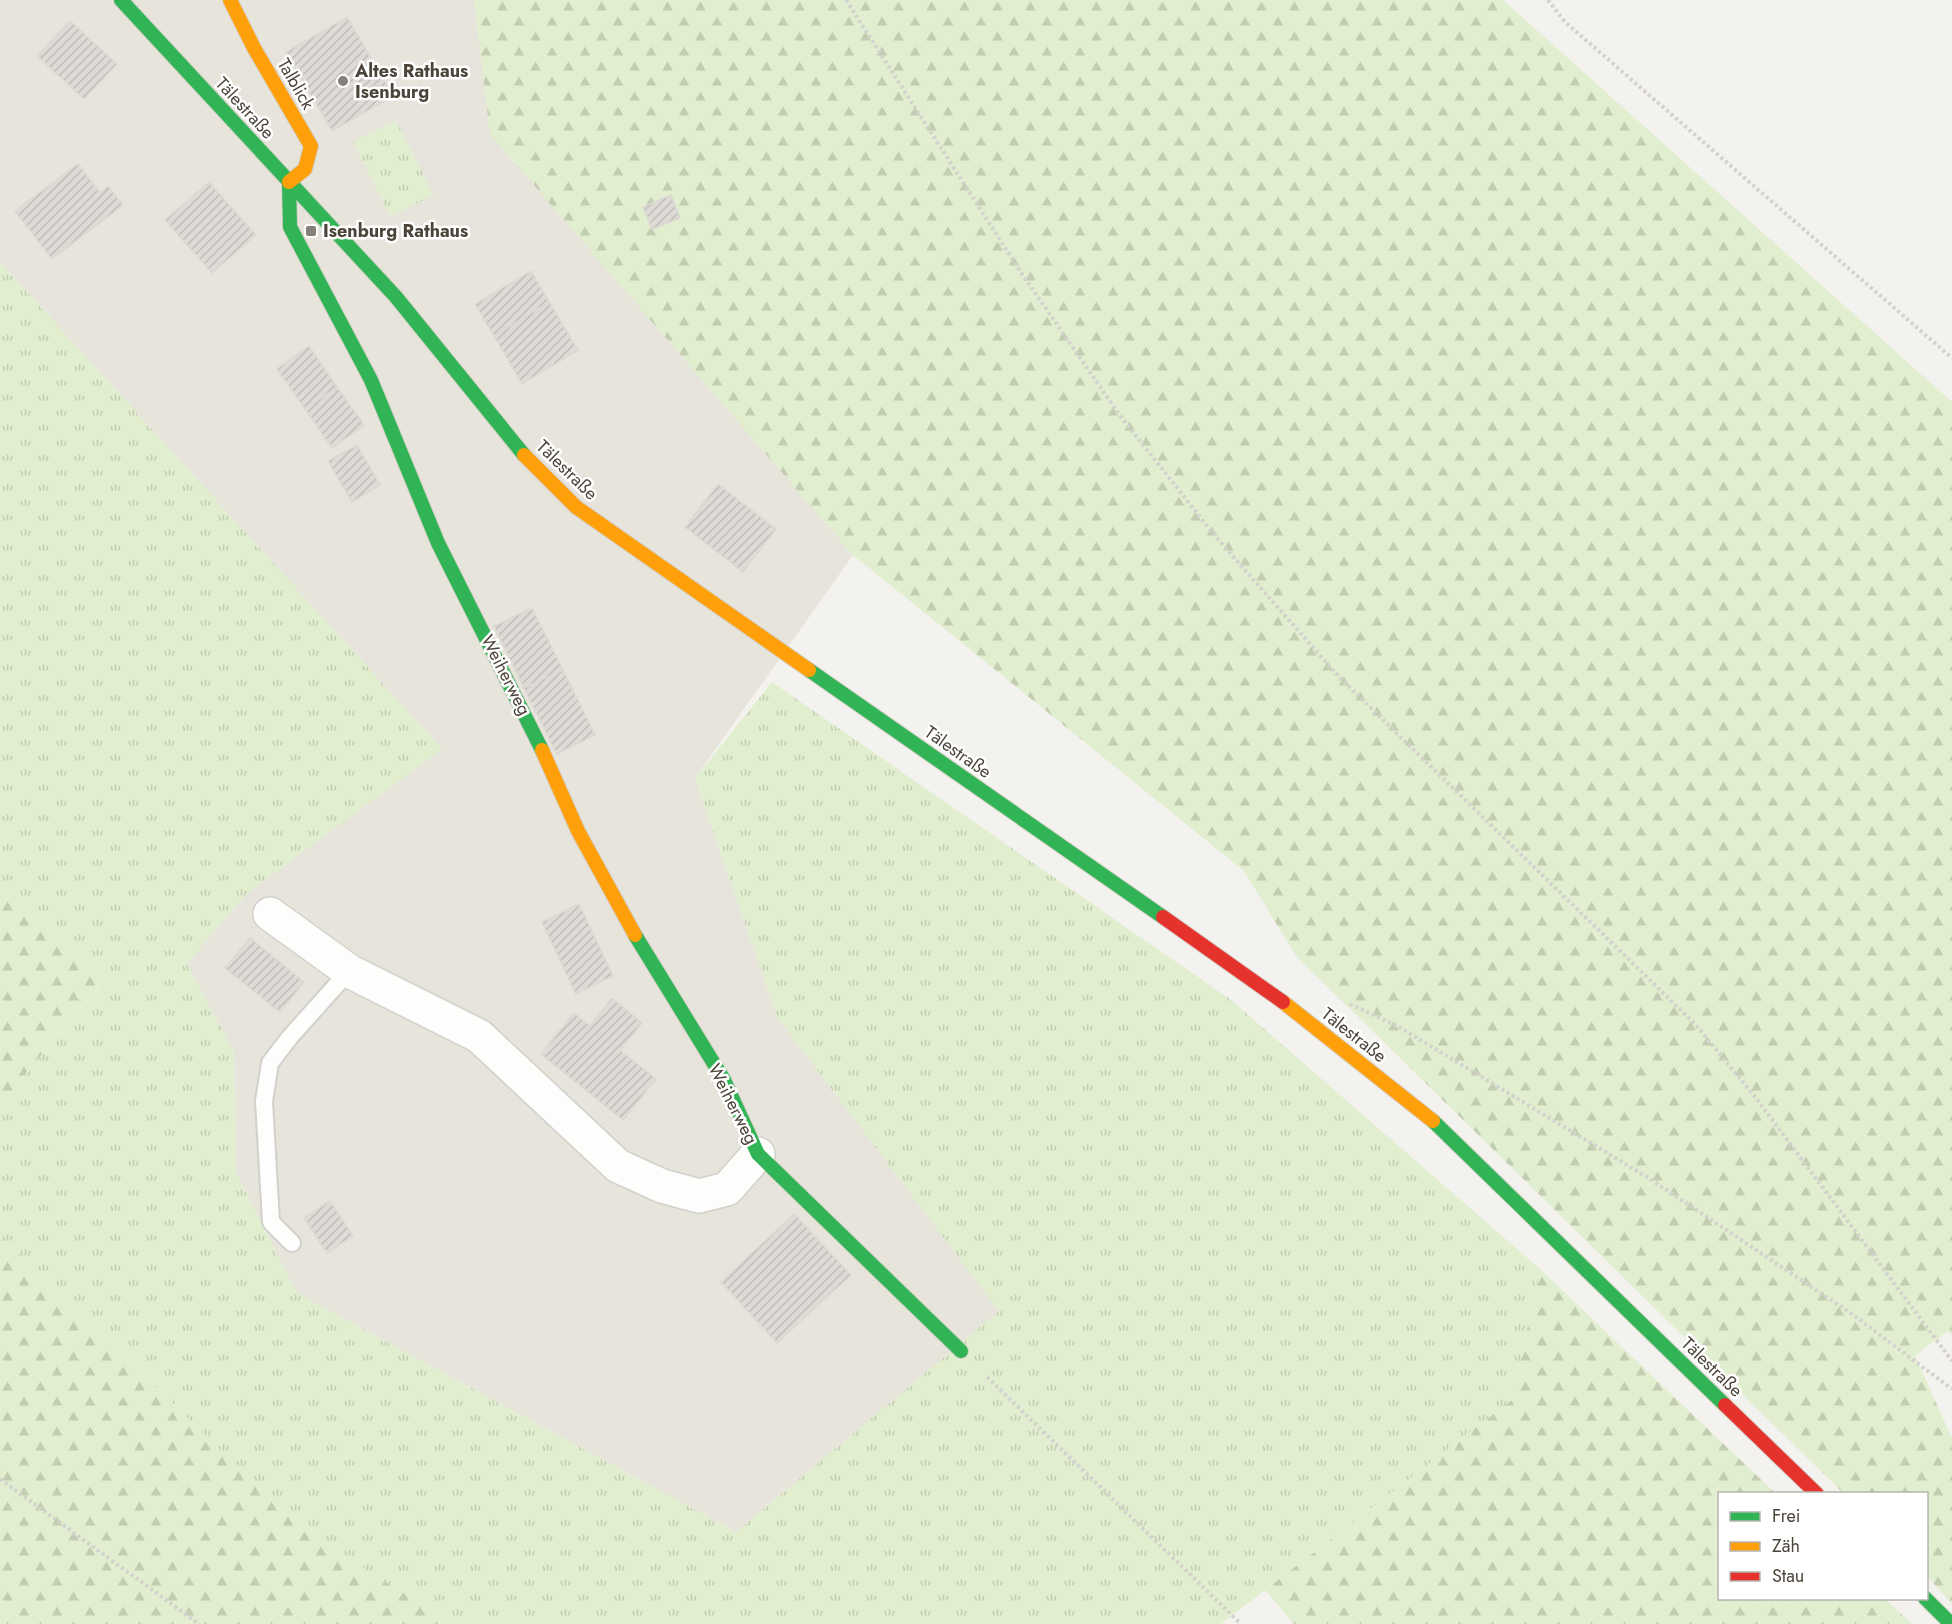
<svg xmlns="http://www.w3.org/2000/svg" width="1952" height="1624" viewBox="0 0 1952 1624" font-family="Jost,sans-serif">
  <defs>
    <pattern id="grass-tufts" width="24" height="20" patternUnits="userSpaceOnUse" patternTransform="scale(1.5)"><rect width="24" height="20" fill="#e1eecf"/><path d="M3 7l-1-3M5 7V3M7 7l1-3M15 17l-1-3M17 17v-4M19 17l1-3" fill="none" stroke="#c3cdb2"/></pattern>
    <pattern id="forest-firs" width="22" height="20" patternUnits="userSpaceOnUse" patternTransform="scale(1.5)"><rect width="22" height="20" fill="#e1eecf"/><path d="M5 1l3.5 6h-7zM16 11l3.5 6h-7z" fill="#c3cdb2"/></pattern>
    <pattern id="building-hatch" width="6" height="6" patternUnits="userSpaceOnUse" patternTransform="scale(1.5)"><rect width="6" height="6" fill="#dedbd6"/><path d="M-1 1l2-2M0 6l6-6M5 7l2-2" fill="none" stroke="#c0bdb8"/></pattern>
  </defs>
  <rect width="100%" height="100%" fill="#f4f2ee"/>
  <polygon fill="#e7e4dc" points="0,0 474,0 491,134 853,555 695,778 777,1017 1000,1311 736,1532 297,1293 236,1173 234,1052 187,964 245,895 441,748 0,262"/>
  <g fill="url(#grass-tufts)">
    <polygon points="396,121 434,195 391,217 353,142"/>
    <polygon points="0,262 442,749 245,895 187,964 234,1052 236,1173 297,1293 736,1532 999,1311 777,1017 695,778 772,682 1231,1000 1540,1269 1512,1400 1221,1624 452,1624 299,1527 0,1235 0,1104 104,981 0,886"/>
  </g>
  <g fill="url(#forest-firs)">
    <polygon points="474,0 1503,0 1952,402 1952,1335 1947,1331 1915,1356 1952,1438 1952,1604 1927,1576 1926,1494 1843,1493 1296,956 1244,871 853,555 490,134"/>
    <polygon points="0,886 104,980 0,1104"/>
    <polygon points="0,1235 299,1527 452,1624 0,1624"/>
    <polygon points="1540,1269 1775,1493 1720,1494 1720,1598 1885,1599 1912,1624 1294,1624 1265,1590 1512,1400"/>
  </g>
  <g fill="url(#building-hatch)" stroke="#dcd9d4" stroke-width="1.5">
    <polygon points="347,17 393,96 332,131 286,52"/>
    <polygon points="70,21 117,64 84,99 37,56"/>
    <polygon points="78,164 100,193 108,186 123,205 52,259 15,211"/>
    <polygon points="209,182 256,235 212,273 165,220"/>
    <polygon points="671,195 680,218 652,229 643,207"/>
    <polygon points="531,271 549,302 494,336 475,304"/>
    <polygon points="549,302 578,350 522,384 494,336"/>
    <polygon points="309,346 337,387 305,409 277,369"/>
    <polygon points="337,387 364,425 332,448 305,409"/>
    <polygon points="357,445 380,485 352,502 328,461"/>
    <polygon points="718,484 776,529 743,572 685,527"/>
    <polygon points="532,608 563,670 524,688 494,626"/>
    <polygon points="563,670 595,735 557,754 524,688"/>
    <polygon points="579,904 613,976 576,994 542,922"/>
    <polygon points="250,938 304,982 280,1012 225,968"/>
    <polygon points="612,998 642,1023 620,1050 656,1079 623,1120 541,1054 574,1013 590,1026"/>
    <polygon points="330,1201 353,1236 327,1253 304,1218"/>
    <polygon points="794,1214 851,1275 777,1343 721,1282"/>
  </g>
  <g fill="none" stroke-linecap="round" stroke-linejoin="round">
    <defs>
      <polyline id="lane" points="292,1243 271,1222 264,1101 270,1063 290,1037 349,971"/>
      <polyline id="street" points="270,914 349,971 479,1036 618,1166 662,1186 699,1196 727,1189 758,1154"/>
      <g id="fast">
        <polyline points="121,0 396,297 524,455"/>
        <polyline points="289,182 290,227 371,380 438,543 542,750"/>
        <polyline points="809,670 1163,917"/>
        <polyline points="635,935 724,1080 758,1154 961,1351"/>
        <polyline points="1433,1121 1725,1405"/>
        <polyline points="1925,1598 1951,1624"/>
      </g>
      <g id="slow">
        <polyline points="230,0 254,48 311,146 305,169 289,182"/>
        <polyline points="524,455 576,507 809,670"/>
        <polyline points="542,750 578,831 635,935"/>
        <polyline points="1283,1002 1433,1121"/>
      </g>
      <g id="jam">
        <polyline points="1163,917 1283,1002"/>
        <polyline points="1725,1405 1817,1494"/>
      </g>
    </defs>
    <use href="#lane" stroke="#d2d0cb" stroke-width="20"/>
    <use href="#street" stroke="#d2d0cb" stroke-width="36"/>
    <use href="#fast" stroke="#d3cfc5" stroke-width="16"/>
    <use href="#slow" stroke="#d3cfc5" stroke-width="16"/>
    <use href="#jam" stroke="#d3cfc5" stroke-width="16"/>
    <g stroke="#d3d2cc" stroke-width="4" stroke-dasharray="3 3" stroke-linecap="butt">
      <polyline points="846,0 1020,271 1121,417 1216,537 1339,677 1695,1024 1756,1098 1952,1361"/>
      <polyline points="1548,0 1565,22 1952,358"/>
      <polyline points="1350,1004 1399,1027 1647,1177 1852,1314 1952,1389"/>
      <polyline points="987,1377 1241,1624"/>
      <polyline points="0,1479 199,1624"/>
    </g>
    <use href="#lane" stroke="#fdfdfc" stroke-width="16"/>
    <use href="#street" stroke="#fdfdfc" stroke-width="33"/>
    <use href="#fast" stroke="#30b455" stroke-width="14"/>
    <use href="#slow" stroke="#ff9f0a" stroke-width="14"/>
    <use href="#jam" stroke="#e5322d" stroke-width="14"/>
  </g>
  <g fill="#868178" stroke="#fff" stroke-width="2">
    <circle cx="343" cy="81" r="6"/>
    <rect x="305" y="225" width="12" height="12" rx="3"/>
  </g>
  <g text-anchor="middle" stroke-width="5" stroke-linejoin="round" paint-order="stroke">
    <g font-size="18" font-weight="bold" fill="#4b4439" stroke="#fff" text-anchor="start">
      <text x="355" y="77">Altes Rathaus<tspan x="355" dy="21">Isenburg</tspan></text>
      <text x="323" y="237">Isenburg Rathaus</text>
    </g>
    <g font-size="18" fill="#4b4439" stroke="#fff">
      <text transform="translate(296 84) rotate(60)" y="6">Talblick</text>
      <text transform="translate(245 108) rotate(47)" y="6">Tälestraße</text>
      <text transform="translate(567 470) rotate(44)" y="6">Tälestraße</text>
      <text transform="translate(506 675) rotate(63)" y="6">Weiherweg</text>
      <text transform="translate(958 752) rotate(35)" y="6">Tälestraße</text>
      <text transform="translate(1354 1035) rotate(38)" y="6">Tälestraße</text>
      <text transform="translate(733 1104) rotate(63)" y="6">Weiherweg</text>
      <text transform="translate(1712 1367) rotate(44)" y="6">Tälestraße</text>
    </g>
  </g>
  <rect x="1718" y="1492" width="210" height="108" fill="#ffffff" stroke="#b7b4b0" stroke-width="1.5"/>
  <rect x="1730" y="1512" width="30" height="9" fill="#30b455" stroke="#b7b4b0" stroke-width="1.5"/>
  <text x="1772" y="1522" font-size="18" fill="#4b4439">Frei</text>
  <rect x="1730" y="1542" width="30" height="9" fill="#ff9f0a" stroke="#b7b4b0" stroke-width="1.5"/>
  <text x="1772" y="1552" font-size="18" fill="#4b4439">Zäh</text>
  <rect x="1730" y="1572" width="30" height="9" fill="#e5322d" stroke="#b7b4b0" stroke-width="1.5"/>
  <text x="1772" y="1582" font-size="18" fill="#4b4439">Stau</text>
</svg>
